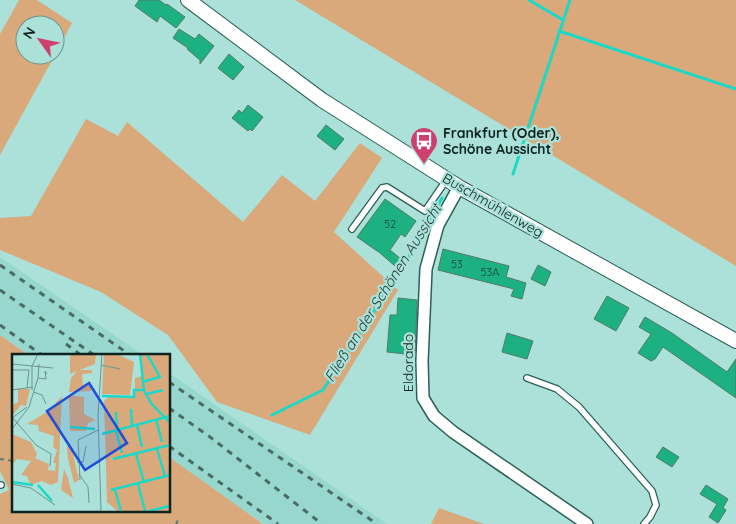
<svg xmlns="http://www.w3.org/2000/svg" width="736" height="524" viewBox="0 0 736 524" font-family="Quicksand,sans-serif">
  <rect width="100%" height="100%" fill="#abe1d9"/>
  <g fill="#97d7ce">
    <polygon points="0,257 143,355 28,355 0,335"/>
    <polygon points="169,373 387,524 265,524 231,502 169,457"/>
  </g>
  <g fill="#d9a97b">
    <polygon points="19,0 37,0 72,23 55,55 55,25 25,25 25,55 55,55 0,155 0,34"/>
    <polygon points="295,0 736,0 736,266"/>
    <polygon points="86,119 118,136 127,122 243,222 282,175 315,201 360,143 382,158 334,232 398,290 310,435 217,402 168,335 101,292 0,250 0,218 31,216"/>
    <polygon points="0,335 28,355 14,355 14,510 169,510 169,457 263,524 0,524 0,494 9,490 0,471"/>
    <polygon points="439,508 484,524 431,524"/>
  </g>
  <g fill="none" stroke-linecap="round" stroke-linejoin="round">
    <g stroke="#1ed8c7" stroke-width="3">
      <polyline points="529,0 563,20"/>
      <polyline points="559,31 736,89"/>
      <polyline points="513,174 570,0"/>
      <polyline points="272,415 323,390 407,260 442,198"/>
    </g>
  </g>
  <g fill="#1db182" stroke="#4f7a67">
    <polygon points="139,0 159,0 166,5 167,4 185,17 176,28 160,16 157,22 135,6"/>
    <polygon points="179,29 195,39 199,34 214,46 200,64 200,60 187,49 188,48 173,38"/>
    <polygon points="229,54 244,67 233,80 218,68"/>
    <polygon points="248,105 263,117 252,131 250,129 248,131 232,118 239,110 242,113"/>
    <polygon points="326,125 344,139 335,150 317,136"/>
    <polygon points="385,199 416,221 405,237 401,234 390,250 401,259 395,266 380,253 357,237"/>
    <polygon points="443,249 509,266 506,277 526,283 522,299 511,296 514,289 438,270"/>
    <polygon points="538,265 551,272 545,286 531,279"/>
    <polygon points="607,296 629,308 616,331 594,319"/>
    <polygon points="398,298 417,300 415,355 387,352 390,315 397,315"/>
    <polygon points="645,317 672,333 727,372 736,359 736,398 663,347 655,359 651,361 638,353 651,334 639,327"/>
    <polygon points="507,333 533,341 527,359 502,352"/>
    <polygon points="663,447 679,457 672,467 656,457"/>
    <polygon points="706,485 728,499 723,508 726,510 718,523 709,517 717,504 700,494"/>
  </g>
  <g fill="none" stroke-linecap="round" stroke-linejoin="round">
    <defs>
      <g id="service">
        <polyline points="352,229 382,188 387,187 425,211 447,179"/>
        <polyline points="527,378 557,389 579,407 652,491 656,505 650,517 644,524"/>
        <polyline points="0,485 1,485"/>
      </g>
      <polyline id="minor" points="459,187 438,225 426,269 422,361 423,398 434,416 453,432 587,524"/>
      <polyline id="tertiary" points="188,0 322,100 459,187 736,341"/>
    </defs>
    <use href="#service" stroke="#2b5f59" stroke-width="8"/>
    <use href="#minor" stroke="#2b5f59" stroke-width="14"/>
    <use href="#tertiary" stroke="#2b5f59" stroke-width="16"/>
    <g stroke="#567b76" stroke-width="2" stroke-dasharray="4 4" stroke-linecap="butt">
      <polyline points="0,459 14,461"/>
      <polyline points="176,524 179,518"/>
    </g>
    <use href="#service" stroke="#fff" stroke-width="5.5"/>
    <use href="#minor" stroke="#fff" stroke-width="11"/>
    <use href="#tertiary" stroke="#fff" stroke-width="14"/>
    <g stroke="#496b66" stroke-width="3" stroke-dasharray="6 6" stroke-linecap="butt">
      <polyline points="0,265 130,355"/>
      <polyline points="0,290 94,355"/>
      <polyline points="0,325 42,355"/>
      <polyline points="66,344 81,355"/>
      <polyline points="169,382 377,524"/>
      <polyline points="169,408 210,437 322,524"/>
      <polyline points="169,446 278,524"/>
    </g>
  </g>
  <defs>
    <symbol id="bus-pin" viewBox="-11 -11 22 30"><path d="M0 17L-7.5 6A9.5 9.5 0 1 1 7.5 6Z" fill="#ce416e" stroke="#abe1d9"/><path d="M-5-6H5V4H4V6H2V4H-2V6H-4V4H-5ZM-3.5-4V0h7V-4ZM-3.5 1.2v1.5H-2V1.2ZM2 1.2v1.5H3.5V1.2Z" fill="#fff"/></symbol>
  </defs>
  <g fill-rule="evenodd">
    <use href="#bus-pin" x="408" y="125" width="32" height="43"/>
  </g>
  <g text-anchor="middle" stroke-width="4.5" stroke-linejoin="round" paint-order="stroke">
    <g font-size="11" fill="#114638">
      <text x="390" y="228">52</text>
      <text x="457" y="268">53</text>
      <text x="490" y="276">53A</text>
    </g>
    <g font-size="14" font-weight="bold" fill="#0d2320" stroke="#abe1d9" text-anchor="start">
      <text x="443" y="138">Frankfurt (Oder),<tspan x="443" dy="16">Schöne Aussicht</tspan></text>
    </g>
    <g font-size="14" fill="#0d2320" stroke="#abe1d9">
      <text transform="translate(493 205) rotate(30)" y="5">Buschmühlenweg</text>
      <text transform="translate(408 363) rotate(-90)" y="5">Eldorado</text>
    </g>
    <g font-size="15" font-style="italic" fill="#1c3733" stroke="#abe1d9">
      <text transform="translate(383 293) rotate(-58)" y="5">Fließ an der Schönen Aussicht</text>
    </g>
  </g>
  <g transform="translate(12 354)">
    <rect width="158" height="158" fill="#abe1d9"/>
    <path d="M58,0h26l-1,10 -25,10zM92,0h13l17,8 -4,33 -28,-1zM129,0h28v157h-52l-10,-9 -3,-101 5,-4 26,1v-20l7,-2zM66,16h14v3l-10,1 1,11h8v6l-22,1 2,-14zM6,35h12l-4,17 -5,-1 -9,11v-11l6,-3zM57,41l15,2v17l12,6 -8,3 -2,8h-16zM50,42l-4,86 -7,3 -9,-4 -11,4 -4,-9 -6,-1 10,-14 -14,-2 -5,6v-31l19,8 6,12 -2,4 14,6 -1,6 7,1 1,-8h-3l4,-13 -4,-3 1,-11 -15,-5 -1,-6 -11,-1 23,-14zM59,91l8,35 -5,3 -6,-24 -1,-13zM52,115l4,9 5,20 -12,-8z" fill="#d9a97b"/>
    <path fill="none" stroke="#1ed8c7" stroke-width="2.5" d="M128,0l4,36 7,13 19,20M130,28l18,-5 -13,-23M135,40l16,-4M90,42l32,1v-7h10M119,55l1,16M104,58l1,16M144,65l6,23M125,71l5,22M58,73l25,2M104,77l6,22M90,80l68,-18M145,95l8,27M124,100l8,28M101,105l57,-14M0,128l21,3M126,130l7,27M26,131l14,16M99,136l59,-15M103,136l6,21M137,157l21,-5"/>
    <path fill="none" stroke="#6c958f" stroke-width="1" d="M0,1l21,-1M0,10l41,4M89,11l19,4M0,16h17l-2,18M26,24l8,1 -1,-8 2,3M0,36l21,-3M20,36v-24l6,-12M21,38l9,3 4,9M0,63l24,28 15,9 -1,12M0,64l15,-11M0,75l17,-22 9,-29 1,-14M65,108h6l3,-16M67,120l9,13 1,16M68,126l-2,-40 20,-10M0,130l19,4 24,17M89,157l-3,-96 4,-61"/>
    <path fill="#1d4ed8" fill-opacity="0.15" stroke="#1d4ed8" stroke-width="2.5" d="M77,29l38,60 -42,27 -38,-59z"/>
    <rect width="158" height="158" fill="none" stroke="#0d2320" stroke-width="2.5"/>
  </g>
  <g transform="translate(40 40) rotate(303)"><circle r="24" fill="#abe1d9" stroke="#6c958f"/>
  <path d="M0-4L9 19L0 12L-9 19Z" fill="#ce416e"/>
  <text y="-8" font-size="14" font-weight="bold" text-anchor="middle" fill="#0d2320">N</text>
  </g>
</svg>
